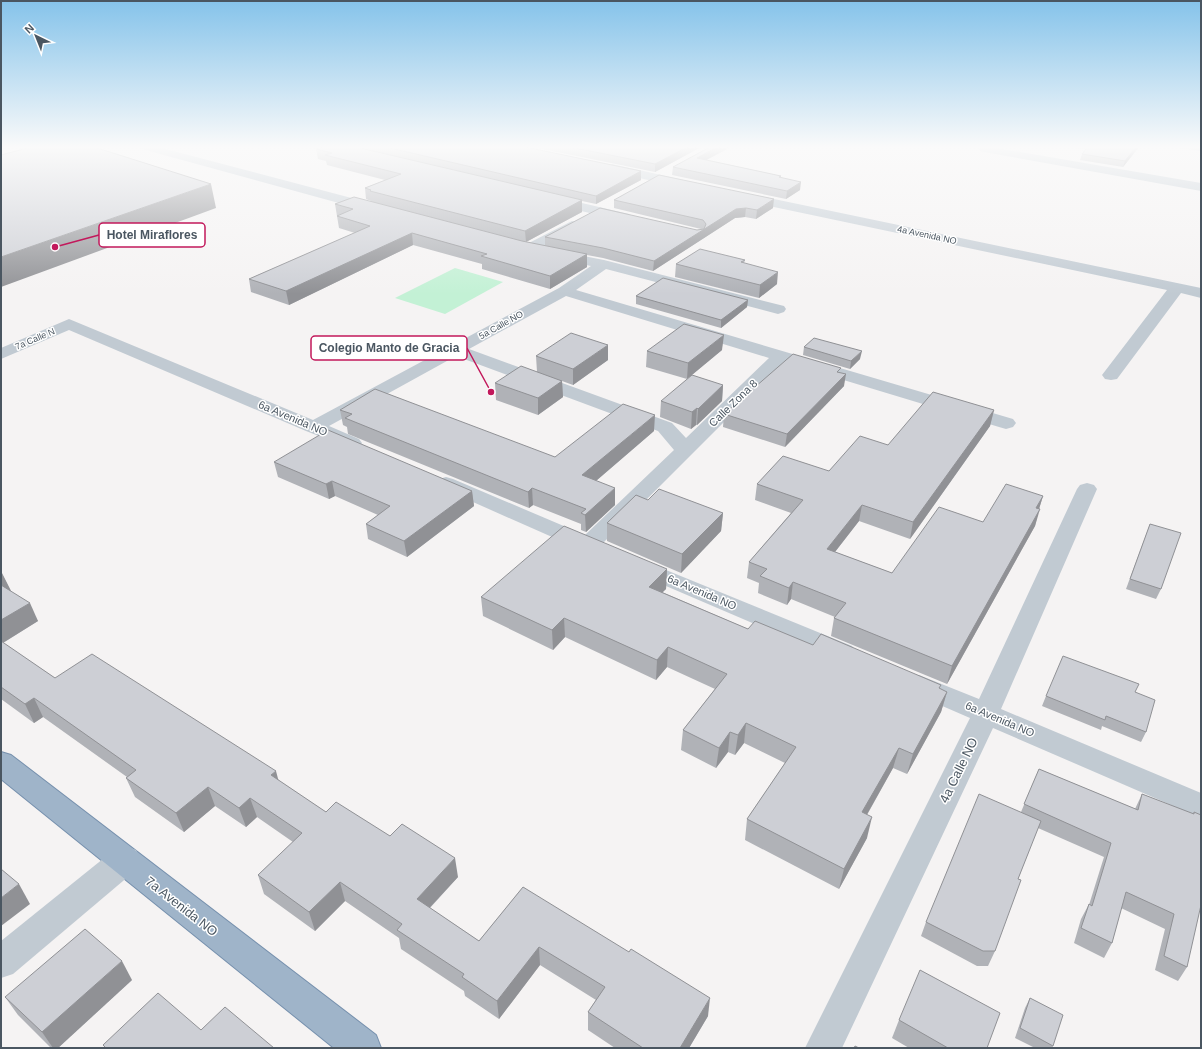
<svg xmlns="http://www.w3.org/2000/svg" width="1202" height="1049" viewBox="0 0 1202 1049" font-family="Helvetica,sans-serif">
  <rect width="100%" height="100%" fill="#f5f3f3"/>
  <polygon fill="#c3f1d5" points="455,268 503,282 445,314 395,298"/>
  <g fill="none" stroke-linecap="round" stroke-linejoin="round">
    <defs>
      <polygon id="trunk" points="1,752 11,755 376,1035 381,1048 334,1048 1,779"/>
    </defs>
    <use href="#trunk" stroke="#7690ad" stroke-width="2"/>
    <g fill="#c1cad2" fill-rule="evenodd">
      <polygon points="140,147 158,147 378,205 379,208 378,211 368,211 142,149"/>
      <polygon points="980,147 991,147 1201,183 1201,191 984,152 980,151 978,149"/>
      <polygon points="612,164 688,181 690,184 688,187 684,188 608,171 606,168 608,165"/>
      <polygon points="745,193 1201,288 1201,298 1181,293 1117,379 1111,380 1105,379 1102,375 1167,290 741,200 739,197 741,194"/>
      <polygon points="552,196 629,214 631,217 629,220 624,221 547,203 546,200 547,197"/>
      <polygon points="572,221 577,222 579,225 577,228 533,252 528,253 523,252 521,249 523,246"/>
      <path d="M558,251l46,9 180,46 2,3 -2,3 -6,2 -172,-45 -30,21 437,129 3,4 -3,4 -7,2 -7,-2 -215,-65 -187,187 -8,2 -12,-3 -138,-61 -3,-4 3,-4 7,-2 7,2 132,56 89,-85 -16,-19 -202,-75 -127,70 30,13 3,4 -3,4 -7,2 -46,-18 -237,-101 -68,29v-11l68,-29 244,101 246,-132 32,-22 -38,-8 -2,-3 2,-3zM566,296l203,62 -83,80 -14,-15 -203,-74z"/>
      <polygon points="1087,483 1094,485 1097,489 1001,709 1201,793 1201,818 993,728 842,1048 805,1048 970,718 910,692 906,685 910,678 919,675 979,699 1077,489 1080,485"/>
      <polygon points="639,559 852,646 856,652 852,658 843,661 834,658 631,571 627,566 631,561"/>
      <polygon points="125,846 136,850 141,860 136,870 13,974 1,978 1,941 114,850"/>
    </g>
    <use href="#trunk" fill="#9fb4c9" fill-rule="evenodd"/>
  </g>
  <g fill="#b0b2b7">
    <polygon points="323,147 525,147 641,180 596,204 582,201 582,212 526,242 545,246 545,237 697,230 701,229 614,208 614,200 773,208 756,219 745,217 735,218 653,271 603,258 587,255 587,267 550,289 482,269 482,264 413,245 289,305 251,292 249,279 355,233 339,228 335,204 371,201 366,199 365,188 385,180 327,165 326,161 318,159 316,149"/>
    <polygon points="533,147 701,147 655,172"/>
    <polygon points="1074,147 1139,147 1123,167 1080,160 1082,154 1086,149 1074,148"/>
    <polygon points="1174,147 1201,147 1201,151"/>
    <polygon points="707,160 781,176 781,178 800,190 786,199 672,175 673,167"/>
    <polygon points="745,260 744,263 777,284 759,298 675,277 676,264"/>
    <polygon points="636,296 748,300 747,307 721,328 636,304"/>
    <polygon points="804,347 860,359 850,369 803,355"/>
    <polygon points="722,350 687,379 646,367 647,351"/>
    <polygon points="536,356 608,360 573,385 562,381 563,397 538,415 496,400 495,383 537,372"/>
    <polygon points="840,373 844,386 785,447 723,427 724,414"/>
    <polygon points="723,385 722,401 697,425 696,425 691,429 660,417 661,401"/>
    <polygon points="340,410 555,457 654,431 596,481 615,505 586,532 581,530 581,524 533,505 529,508 348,434 347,427 343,425"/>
    <polygon points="994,410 990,426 910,539 859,521 835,552 892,573 983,522 1043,496 1039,509 1035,526 947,684 831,636 834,618 835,617 791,599 787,605 758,593 759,583 747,578 749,562 791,513 755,500 757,484 829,471 888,445"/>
    <polygon points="274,462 472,491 474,506 407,557 368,539 366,524 378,515 335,496 329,499 278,477"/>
    <polygon points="648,500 723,513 721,531 681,573 607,541 607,523"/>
    <polygon points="1150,524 1161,589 1156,599 1126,589"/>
    <polygon points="667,569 666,589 662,592 748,629 813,645 947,692 941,712 907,774 893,768 867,815 867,838 839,889 745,840 747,819 785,763 744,743 735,755 728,752 716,768 681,750 683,730 715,689 667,667 656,680 565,637 553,650 483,616 481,597"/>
    <polygon points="1,572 11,591 38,621 3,643 55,678 279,781 326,812 390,836 458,877 430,908 479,941 523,887 708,1016 689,1048 615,1048 588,1030 588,1012 596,1000 540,965 499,1019 465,996 464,991 401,949 399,938 345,901 315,931 264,894 258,875 293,842 257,817 246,827 215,806 184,832 135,797 126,778 127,777 43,717 34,723 1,699"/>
    <polygon points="1135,692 1146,732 1141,742 1102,726 1101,730 1042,706 1046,696"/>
    <polygon points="1039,769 1135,809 1142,794 1193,814 1194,812 1187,967 1178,981 1155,970 1165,929 1121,908 1112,943 1104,958 1074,943 1081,919 1089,904 1089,905 1104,857 1038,828 1018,879 995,951 988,966 977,966 921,936 926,922 1021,812"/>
    <polygon points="132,980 58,1048 51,1048 18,1015 5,997"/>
    <polygon points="1030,998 1053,1046 1052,1048 1035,1048 1015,1038 1025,1008"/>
    <polygon points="899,1020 987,1048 909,1048 892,1038"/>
  </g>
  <g fill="#909195">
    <polygon points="687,147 701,147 655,172 655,164"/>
    <polygon points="717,147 731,147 697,165 697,158"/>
    <polygon points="1136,147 1139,147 1123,167 1125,161"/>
    <polygon points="641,171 641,180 596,204 596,196"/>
    <polygon points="801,182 800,190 786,199 787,191"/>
    <polygon points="211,184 216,208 1,287 1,257"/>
    <polygon points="774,199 773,208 756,219 757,210"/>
    <polygon points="582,200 582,212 526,242 525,231"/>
    <polygon points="746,208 745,217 735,218 653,271 654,261 736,209"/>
    <polygon points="412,233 413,245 289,305 286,291"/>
    <polygon points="587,254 587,267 550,289 550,276"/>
    <polygon points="778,272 777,284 759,298 760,285"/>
    <polygon points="748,300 747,307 721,328 721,320"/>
    <polygon points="724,335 722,350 687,379 688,363"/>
    <polygon points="608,345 608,360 573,385 573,369"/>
    <polygon points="862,351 860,359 850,369 851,361"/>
    <polygon points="846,374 844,386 785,447 787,434"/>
    <polygon points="562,381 563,397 538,415 538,398"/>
    <polygon points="723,385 722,401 697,425 698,409"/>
    <polygon points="697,408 696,425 691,429 692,412"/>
    <polygon points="994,410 990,426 910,539 913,522"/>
    <polygon points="655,415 654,431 583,492 582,475"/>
    <polygon points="332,481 335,496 329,499 326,484"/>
    <polygon points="532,488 533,505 529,508 528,492"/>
    <polygon points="615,488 615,505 586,532 585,515"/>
    <polygon points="472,491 474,506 407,557 404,541"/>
    <polygon points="1043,496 1038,512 1036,508"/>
    <polygon points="862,505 859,521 824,566 827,549"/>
    <polygon points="1040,509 1035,526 947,684 952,666"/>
    <polygon points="723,513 721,531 681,573 682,554"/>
    <polygon points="667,569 666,589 649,606 649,587"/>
    <polygon points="2,573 11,591 1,597 1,574"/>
    <polygon points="793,582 791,599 787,605 789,588"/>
    <polygon points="30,603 38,621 1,644 1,620"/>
    <polygon points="564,618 565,637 553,650 552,630"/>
    <polygon points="668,647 667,667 656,680 657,660"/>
    <polygon points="947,692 941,712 907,774 913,754"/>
    <polygon points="34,698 43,717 34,723 25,704"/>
    <polygon points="746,723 744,743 735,755 738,735"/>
    <polygon points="730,732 728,752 716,768 719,748"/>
    <polygon points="899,748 893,768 857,832 862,812"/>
    <polygon points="276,771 281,790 271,775"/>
    <polygon points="208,787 215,806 184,832 176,813"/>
    <polygon points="250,798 257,817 246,827 239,808"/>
    <polygon points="872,817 867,838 839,889 844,869"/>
    <polygon points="455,858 458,877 420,918 417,899"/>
    <polygon points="340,882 345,901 315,931 309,912"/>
    <polygon points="19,884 30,904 1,926 1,898"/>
    <polygon points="539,947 540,965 499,1019 497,1001"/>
    <polygon points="122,961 132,980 58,1048 53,1048 42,1032"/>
    <polygon points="710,998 708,1016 689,1048 680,1048"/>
  </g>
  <g fill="#cdcfd5" stroke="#909195">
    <polygon points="31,147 94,147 211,184 1,257 1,155"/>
    <polygon points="323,147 356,147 582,200 525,231 370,191 371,190 365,188 401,174 325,155 332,153 316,149"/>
    <polygon points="386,147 525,147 641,171 596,196"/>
    <polygon points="570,147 687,147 655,164"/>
    <polygon points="710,147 717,147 697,158 781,176 779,177 801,182 787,191 673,167"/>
    <polygon points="1088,147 1136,147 1125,161 1082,154"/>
    <polygon points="659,175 774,199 757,210 746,208 736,209 654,261 603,248 545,237 600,208 697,230 704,229 706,224 703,220 614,200"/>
    <polygon points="354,197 522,241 587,254 550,276 481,256 487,254 412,233 286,291 249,279 370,226 337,216 353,209 335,204"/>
    <polygon points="700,249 745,260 741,262 778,272 760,285 676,264"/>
    <polygon points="663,278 748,300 721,320 636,296"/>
    <polygon points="684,324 724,335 688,363 647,351"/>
    <polygon points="571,333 608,345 573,369 536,356"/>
    <polygon points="814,338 862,351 851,361 804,347"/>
    <polygon points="793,354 841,368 837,372 846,374 787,434 724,414"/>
    <polygon points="521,366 562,381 538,398 495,383"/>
    <polygon points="692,375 723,385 698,409 697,408 692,412 661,401"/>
    <polygon points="375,389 555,457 623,404 655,415 582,475 615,488 585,515 581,513 586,509 532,488 528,492 345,418 352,414 340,410"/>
    <polygon points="933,392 994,410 913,522 862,505 827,549 892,573 939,507 983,522 1006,484 1043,496 1036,508 1040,509 952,666 834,618 846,603 793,582 789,588 760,576 767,569 749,562 803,500 757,484 783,456 829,471 860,436 888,445"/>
    <polygon points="328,430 472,491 404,541 366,524 390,506 332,481 326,484 274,462"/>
    <polygon points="659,489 723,513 682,554 607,523 636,495 648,500"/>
    <polygon points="1150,524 1181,533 1161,589 1130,579"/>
    <polygon points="564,526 667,569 649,587 748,629 755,621 813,645 821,634 941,685 939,688 947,692 913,754 899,748 862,812 872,817 844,869 747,819 796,747 746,723 738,735 730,732 719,748 683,730 727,674 668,647 657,660 564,618 552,630 481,597"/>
    <polygon points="1,585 30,603 1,620"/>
    <polygon points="1,641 55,678 92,654 276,771 271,775 326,812 336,802 390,836 402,824 455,858 417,899 479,941 523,887 629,952 631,949 710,998 680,1048 643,1048 588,1012 605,987 539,947 497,1001 462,977 464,974 397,930 402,924 340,882 309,912 258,875 302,833 250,798 239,808 208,787 176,813 126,778 136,770 34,698 25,704 1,687"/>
    <polygon points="1063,656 1139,684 1135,692 1155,700 1146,732 1106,716 1105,720 1046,696"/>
    <polygon points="1039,769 1138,810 1142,794 1194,814 1194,812 1201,815 1201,905 1187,967 1164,956 1174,914 1126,892 1112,943 1081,928 1089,904 1092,906 1111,843 1024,804"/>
    <polygon points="979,794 1041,821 1018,879 1021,880 995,951 983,951 926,922"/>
    <polygon points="1,869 19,884 1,898"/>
    <polygon points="85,929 122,961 42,1032 5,997"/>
    <polygon points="920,970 1000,1013 987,1048 948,1048 899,1020"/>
    <polygon points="158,993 201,1030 225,1007 274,1048 106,1048 103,1045"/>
    <polygon points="1030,998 1063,1015 1053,1046 1020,1028"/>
    <polygon points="855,1046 859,1048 854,1048"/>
  </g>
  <linearGradient id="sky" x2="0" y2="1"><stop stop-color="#85c3ea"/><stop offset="0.5" stop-color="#fafafa"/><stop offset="1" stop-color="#fafafa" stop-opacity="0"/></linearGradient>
  <rect width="1202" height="294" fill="url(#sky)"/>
  <g text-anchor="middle" stroke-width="3" stroke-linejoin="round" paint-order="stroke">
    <g font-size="9" fill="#4a5661" stroke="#fff">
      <text transform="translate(927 235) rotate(12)" y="3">4a Avenida NO</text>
      <text transform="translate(501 325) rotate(-29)" y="3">5a Calle NO</text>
      <text transform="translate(35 339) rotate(-23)" y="3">7a Calle N</text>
    </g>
    <g font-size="11" fill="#4a5661" stroke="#fff">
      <text transform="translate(733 403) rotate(-44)" y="4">Calle Zona 8</text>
      <text transform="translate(293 418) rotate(23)" y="4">6a Avenida NO</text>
      <text transform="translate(702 592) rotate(23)" y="4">6a Avenida NO</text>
      <text transform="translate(1000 719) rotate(23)" y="4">6a Avenida NO</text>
    </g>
    <g font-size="13" fill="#4a5661" stroke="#fff">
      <text transform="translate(958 770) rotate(-64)" y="5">4a Calle NO</text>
      <text transform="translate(182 906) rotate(38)" y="5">7a Avenida NO</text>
    </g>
  </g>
  <path fill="none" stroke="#c2185b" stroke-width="1.5" d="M55 247L99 235M491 392L467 348"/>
  <g fill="#c2185b" stroke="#fff" stroke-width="1.5">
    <circle cx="55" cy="247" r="4"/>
    <circle cx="491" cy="392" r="4"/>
  </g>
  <g fill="#fff" stroke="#c2185b" stroke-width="1.5">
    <rect x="99" y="223" width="106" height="24" rx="4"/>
    <rect x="311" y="336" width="156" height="24" rx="4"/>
  </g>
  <g font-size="12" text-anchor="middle" font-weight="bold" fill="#4a5661">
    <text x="152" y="239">Hotel Miraflores</text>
    <text x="389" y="352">Colegio Manto de Gracia</text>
  </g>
  <rect width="1202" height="1049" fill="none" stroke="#4a5661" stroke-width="4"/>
  <g transform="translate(36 36) rotate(317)" stroke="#ffffff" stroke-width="3" paint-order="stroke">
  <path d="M0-3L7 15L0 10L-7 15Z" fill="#4a5661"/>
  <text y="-6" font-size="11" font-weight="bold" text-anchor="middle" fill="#4a5661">N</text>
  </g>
</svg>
